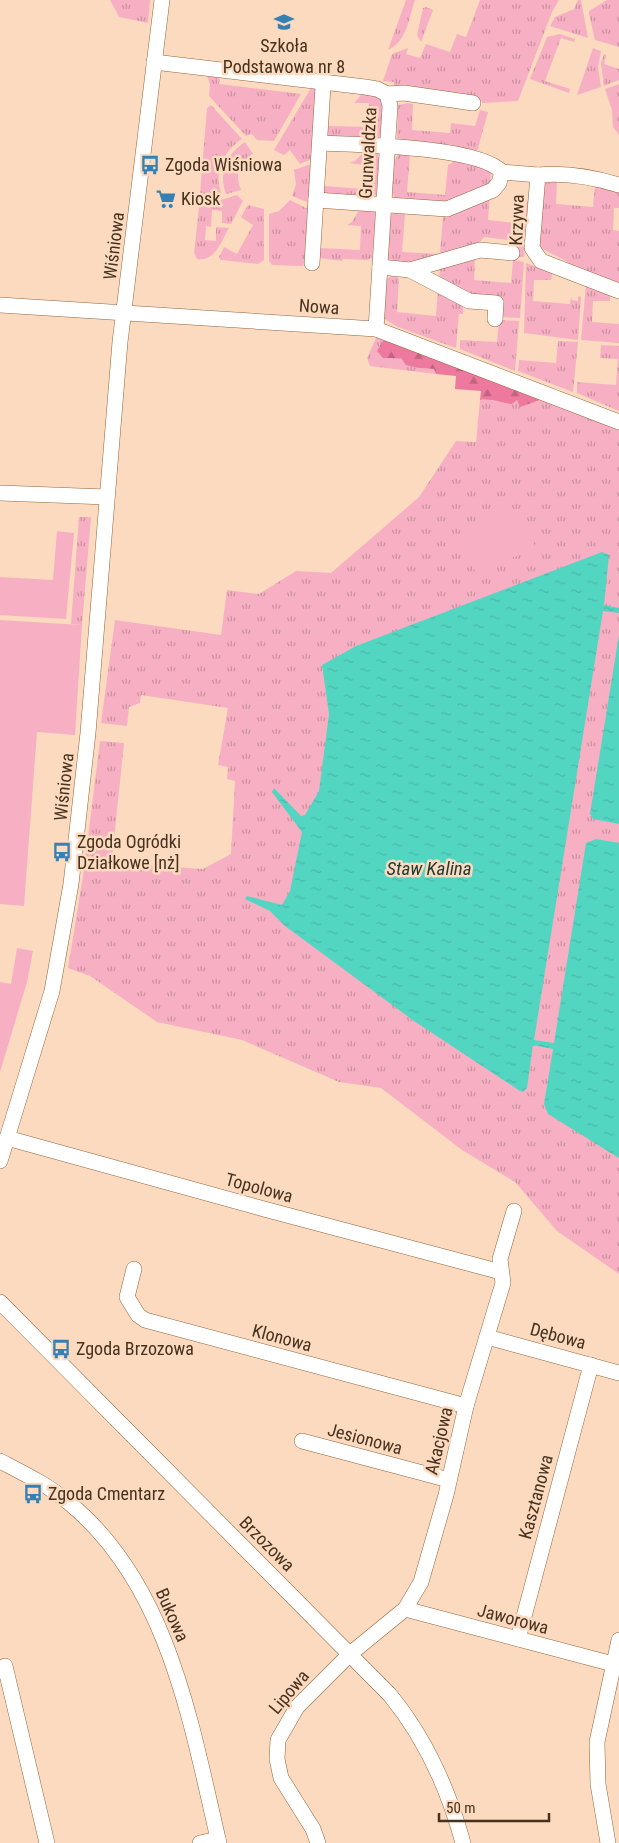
<svg xmlns="http://www.w3.org/2000/svg" width="619" height="1843" viewBox="0 0 619 1843" font-family="'Roboto Condensed',sans-serif">
  <defs>
    <pattern id="grass-tufts" width="24" height="20" patternUnits="userSpaceOnUse" patternTransform="scale(1.25)"><rect width="24" height="20" fill="#f7b0c3"/><path d="M3 7l-1-3M5 7V3M7 7l1-3M15 17l-1-3M17 17v-4M19 17l1-3" fill="none" stroke="#ca909e"/></pattern>
    <pattern id="forest-firs" width="22" height="20" patternUnits="userSpaceOnUse" patternTransform="scale(1.25)"><rect width="22" height="20" fill="#ed799e"/><path d="M5 1l3.5 6h-7zM16 11l3.5 6h-7z" fill="#c26480"/></pattern>
    <pattern id="water-ripples" width="26" height="14" patternUnits="userSpaceOnUse" patternTransform="scale(1.25)"><rect width="26" height="14" fill="#52d6c2"/><path d="M2 4q2-2 4 0t4 0M15 11q2-2 4 0t4 0" fill="none" stroke="#49b8a6"/></pattern>
  </defs>
  <rect width="100%" height="100%" fill="#fbdabf"/>
  <g fill="url(#grass-tufts)">
    <polygon points="110,0 150,0 148,23 119,17"/>
    <path d="M406,0h9c-6,17 -8,42 -27,50z"/>
    <polygon points="480,0 559,0 552,12 518,101 482,103 482,101 394,87 394,82 383,81 392,54 408,48 406,54 420,58 426,44 450,52 457,34 466,37"/>
    <polygon points="578,0 581,0 588,38 550,26 555,17 574,9"/>
    <polygon points="607,0 619,0 619,47 595,40 589,14 589,11"/>
    <polygon points="426,7 433,10 421,42 417,35 423,8"/>
    <polygon points="560,34 575,39 574,42 561,38 545,81 570,89 569,93 530,79 547,37"/>
    <polygon points="593,48 601,51 598,67 601,87 577,95"/>
    <polygon points="604,54 606,55 604,64 619,69 619,80 604,86 601,63"/>
    <polygon points="207,76 220,77 219,84 301,94 274,141 257,140 252,134 246,136 209,96 210,84"/>
    <polygon points="619,84 619,135 613,127 612,110 605,89"/>
    <polygon points="311,88 318,89 314,158 300,164 290,150 284,155 274,150"/>
    <polygon points="362,94 375,95 383,100 381,136 376,139 323,136 329,102 328,126 368,127 369,103 354,103"/>
    <polygon points="408,103 413,104 412,130 450,133 451,123 475,126 480,110 488,112 476,155 397,140 398,105"/>
    <path d="M211,105l31,34c-19,12 -29,33 -20,56l-18,4 -4,-5 7,-86z"/>
    <path d="M245,142l8,12c-15,8 -18,21 -12,36l-15,4c-8,-22 1,-40 19,-52z"/>
    <polygon points="364,152 377,153 380,160 376,195 321,194 322,161 326,162 324,186 363,189 365,165 349,163 355,161"/>
    <path d="M399,154l11,1 -3,37 38,3 3,-30 9,-5 35,7 -2,18 -43,20 -52,-7c-6,-9 -4,-37 4,-44z"/>
    <polygon points="314,163 312,204 292,196 296,184 294,170"/>
    <polygon points="557,181 556,204 593,207 595,184 619,192 619,208 614,208 613,230 619,231 619,287 575,270 566,261 539,247 542,184"/>
    <polygon points="490,194 488,220 525,224 527,201 530,201 524,257 514,257 515,241 484,237 476,247 409,266 387,259 390,217 393,213 405,214 402,252 440,254 443,216"/>
    <path d="M237,195l6,6 -12,23 -9,-1v-12l-10,-1 -1,17 -5,-1 -1,14 11,1v-14l13,1c-8,14 -14,34 -32,31l-3,-6 5,-46z"/>
    <polygon points="290,200 310,210 307,262 302,266 272,265 269,261 269,214 279,211"/>
    <polygon points="248,205 264,209 264,260 258,264 221,260 219,257 224,247 237,254 253,225 241,217"/>
    <polygon points="359,210 374,211 376,215 372,258 367,260 343,259 342,261 319,258 320,248 360,250 361,226 347,225 352,222"/>
    <polygon points="484,254 483,258 475,258 474,280 511,283 513,260 524,262 520,318 499,317 439,280 440,266"/>
    <polygon points="526,263 552,273 551,280 534,280 533,301 570,304 571,297 572,300 578,301 578,296 581,297 578,340 524,333"/>
    <polygon points="391,276 399,278 397,312 436,316 438,289 463,304 463,314 459,314 456,348 398,327 383,318 386,279"/>
    <polygon points="586,285 610,295 610,301 593,301 592,322 619,324 619,343 581,340"/>
    <polygon points="499,320 519,321 515,371 460,349 460,340 497,342"/>
    <polygon points="377,336 391,341 402,358 419,368 434,369 436,374 370,366 367,358"/>
    <polygon points="558,341 578,342 573,392 518,371 519,360 556,363"/>
    <polygon points="601,345 619,346 619,411 577,393 577,382 616,385 618,359 600,358"/>
    <path d="M488,399c14,5 15,1 28,1 14,0 11,6 27,-1l76,29v846l-62,-43 -42,-49 -53,-32 -81,-62 -42,-6 -97,-42 -85,-18 -67,-46 -22,-8 16,-98 16,-129 24,2 -12,116 13,5 78,5 28,-15 4,-73 -8,-2 1,-12 -10,-2 10,-57 -87,-13 -1,8 -11,4 -2,19 -26,-3 14,-103 106,15 6,-45 32,4 37,-23 35,2 88,-76 37,-56 20,1 4,-42z"/>
    <polygon points="79,517 91,517 82,625 71,624"/>
  </g>
  <path fill="url(#forest-firs)" d="M383,341h8l152,58 -23,8 -3,-7 -5,4c-11,-1 -21,-6 -32,-4l1,-9 -26,-2 1,-13 -20,-2 -2,-5 -15,-1 -13,-3 -5,-7h-18l-6,-7z"/>
  <g fill="#f7b0c3">
    <polygon points="521,508 536,549 475,571 460,531"/>
    <polygon points="57,531 74,533 66,619 0,615 0,577 53,580"/>
    <polygon points="0,620 82,625 75,735 37,732 24,906 0,904"/>
    <polygon points="17,948 33,951 27,982 0,1072 0,982 11,984"/>
  </g>
  <g fill="url(#water-ripples)">
    <polygon points="602,552 609,555 604,605 619,608 619,613 603,611 534,1040 554,1043 586,843 596,839 619,843 619,1158 548,1114 544,1104 553,1049 533,1045 527,1088 523,1092 520,1091 414,1021 285,926 270,911 245,899 247,896 282,905 290,891 302,832 272,792 274,788 301,816 305,815 319,791 329,714 322,665 356,646"/>
    <polygon points="619,635 619,824 593,819 590,814"/>
  </g>
  <g fill="none" stroke-linecap="round" stroke-linejoin="round">
    <defs>
      <g id="street">
        <polyline points="154,62 365,87 377,89 387,94 390,106 376,329"/>
        <polyline points="387,94 404,93 473,103"/>
        <path d="M320,143c37,2 159,3 182,29l36,3"/>
        <path d="M619,185c-26,-8 -53,-13 -81,-10l-6,73 9,13 78,30"/>
        <polyline points="316,200 447,209 493,190 499,183 502,172"/>
        <polyline points="312,263 323,86"/>
        <polyline points="380,267 410,270 480,250 512,253"/>
        <polyline points="410,270 469,301 496,303 495,319"/>
        <polyline points="0,305 376,329 619,422"/>
        <polyline points="0,493 107,497"/>
        <polyline points="7,1138 264,1209 501,1272"/>
        <polyline points="0,1161 52,991 71,884 88,733 120,342 162,0"/>
        <polyline points="134,1269 127,1297 138,1315 145,1320 466,1406"/>
        <path d="M0,1302l390,393c36,44 58,93 73,148"/>
        <polyline points="487,1337 619,1373"/>
        <polyline points="302,1441 449,1480"/>
        <path d="M0,1461c23,12 48,24 68,41 101,82 123,222 151,341"/>
        <polyline points="405,1609 613,1664"/>
        <polyline points="518,1639 591,1365"/>
        <polyline points="5,1666 47,1843"/>
        <polyline points="200,1843 218,1839"/>
        <polyline points="318,1843 313,1829 281,1778 277,1759 278,1740 297,1707 350,1654 405,1609 421,1582 446,1495 466,1406 503,1283 500,1259 514,1211"/>
        <polyline points="608,1843 598,1784 597,1742 619,1640"/>
      </g>
    </defs>
    <use href="#street" stroke="#95653a" stroke-width="16"/>
    <use href="#street" stroke="#fff" stroke-width="15"/>
  </g>
  <defs>
    <symbol id="school-bare" viewBox="-9 -9 18 18"><path d="M0-5L7-2L0 1L-7-2ZM-4 1L0 2.5L4 1V4Q0 6-4 4Z" fill="#3581b4" stroke="#fbdabf" stroke-width="2.5" paint-order="stroke"/></symbol>
    <symbol id="bus-bare" viewBox="-9 -9 18 18"><path d="M-5-6H5V4H4V6H2V4H-2V6H-4V4H-5ZM-3.5-4V0h7V-4ZM-3.5 1.2v1.5H-2V1.2ZM2 1.2v1.5H3.5V1.2Z" fill="#3581b4" stroke="#fbdabf" stroke-width="2.5" paint-order="stroke"/></symbol>
    <symbol id="supermarket-bare" viewBox="-9 -9 18 18"><path d="M-6-5.5h2.5l.6 2H6L4.5 2H-2.5L-4.4-4H-6ZM-1.5 3.2a1.3 1.3 0 1 0 .1 0ZM3 3.2a1.3 1.3 0 1 0 .1 0Z" fill="#3581b4" stroke="#fbdabf" stroke-width="2.5" paint-order="stroke"/></symbol>
  </defs>
  <g fill-rule="evenodd">
    <use href="#school-bare" x="270" y="8" width="28" height="28"/>
    <use href="#bus-bare" x="136" y="151" width="28" height="28"/>
    <use href="#supermarket-bare" x="152" y="185" width="28" height="28"/>
    <use href="#bus-bare" x="48" y="838" width="28" height="28"/>
    <use href="#bus-bare" x="47" y="1335" width="28" height="28"/>
    <use href="#bus-bare" x="19" y="1480" width="28" height="28"/>
  </g>
  <g text-anchor="middle" stroke-width="5" stroke-linejoin="round" paint-order="stroke">
    <g font-size="18" fill="#47321f" stroke="#fbdabf" text-anchor="start">
      <text x="284" y="52" text-anchor="middle">Szkoła<tspan x="284" dy="21">Podstawowa nr 8</tspan></text>
      <text x="165" y="171">Zgoda Wiśniowa</text>
      <text x="181" y="205">Kiosk</text>
      <text x="77" y="848">Zgoda Ogródki<tspan x="77" dy="21">Działkowe [nż]</tspan></text>
      <text x="76" y="1355">Zgoda Brzozowa</text>
      <text x="48" y="1500">Zgoda Cmentarz</text>
    </g>
    <g font-size="18" fill="#47321f" stroke="#fbdabf">
      <text transform="translate(368 153) rotate(-87)" y="6">Grunwaldzka</text>
      <text transform="translate(517 220) rotate(-88)" y="6">Krzywa</text>
      <text transform="translate(114 246) rotate(-83)" y="6">Wiśniowa</text>
      <text transform="translate(319 307) rotate(4)" y="6">Nowa</text>
      <text transform="translate(64 787) rotate(-84)" y="6">Wiśniowa</text>
      <text transform="translate(259 1188) rotate(15)" y="6">Topolowa</text>
      <text transform="translate(558 1336) rotate(15)" y="6">Dębowa</text>
      <text transform="translate(282 1338) rotate(15)" y="6">Klonowa</text>
      <text transform="translate(365 1439) rotate(15)" y="6">Jesionowa</text>
      <text transform="translate(439 1441) rotate(-77)" y="6">Akacjowa</text>
      <text transform="translate(536 1497) rotate(-75)" y="6">Kasztanowa</text>
      <text transform="translate(267 1544) rotate(45)" y="6">Brzozowa</text>
      <text transform="translate(172 1615) rotate(66)" y="6">Bukowa</text>
      <text transform="translate(513 1619) rotate(15)" y="6">Jaworowa</text>
      <text transform="translate(289 1692) rotate(-50)" y="6">Lipowa</text>
    </g>
    <g font-size="19" font-style="italic" fill="#1e3a35" stroke="#fbdabf">
      <text x="429" y="875">Staw Kalina</text>
    </g>
  </g>
  <path d="M439 1813v8h110v-8" fill="none" stroke="#47321f" stroke-width="2.5"/>
  <text x="446" y="1813" font-size="15" fill="#47321f" stroke="#fbdabf" stroke-width="4" paint-order="stroke">50 m</text>
</svg>
